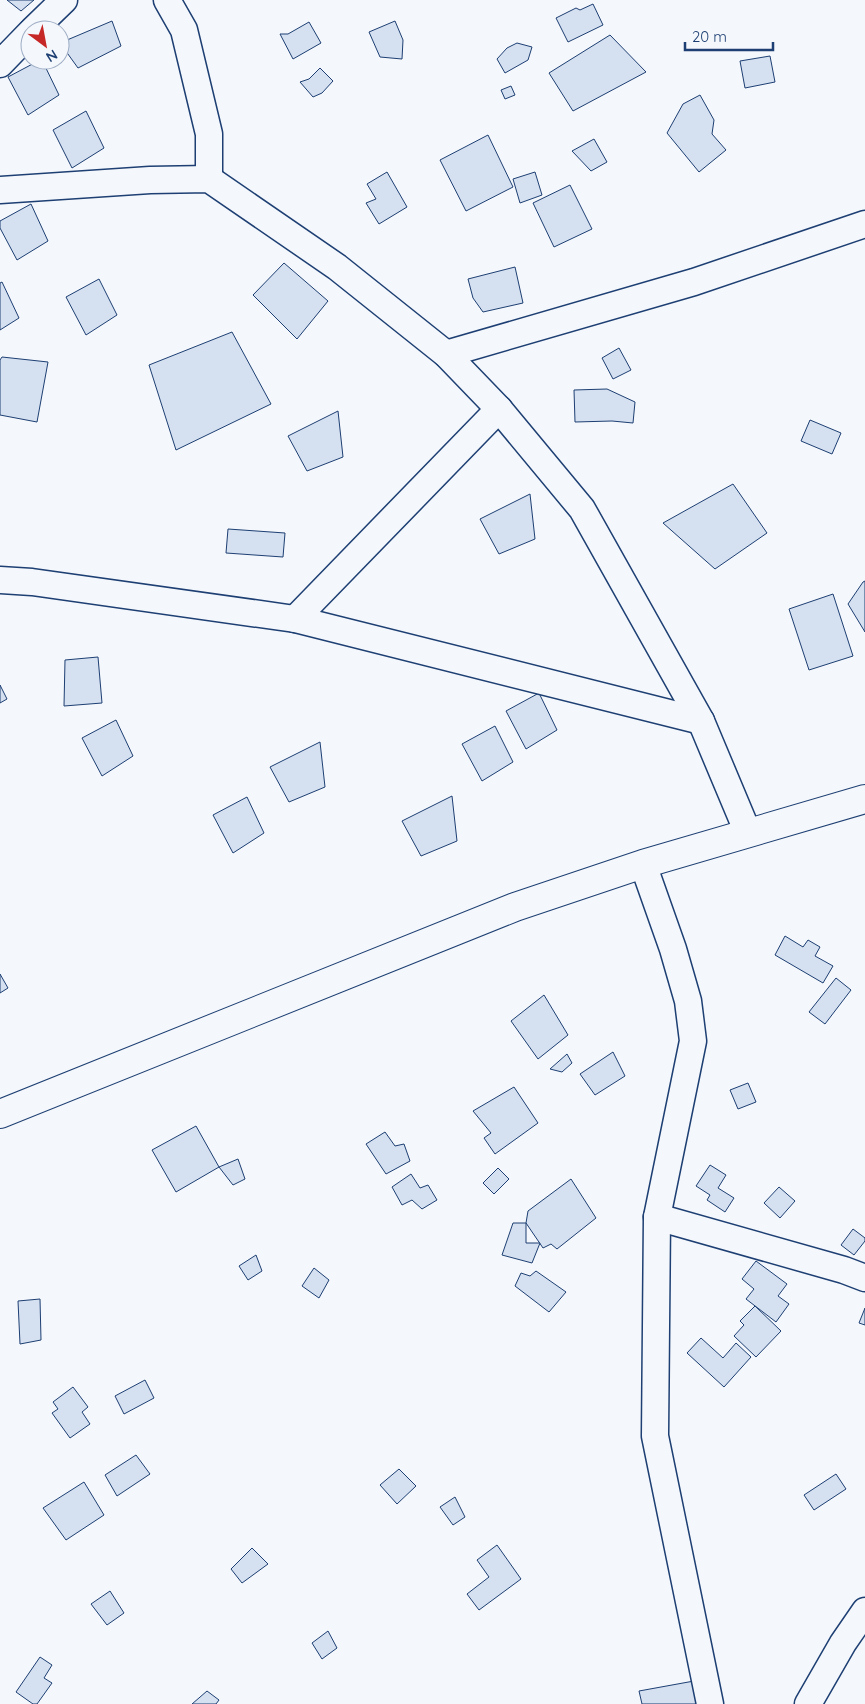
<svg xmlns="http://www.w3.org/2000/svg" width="865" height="1704" viewBox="0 0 865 1704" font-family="Quicksand,sans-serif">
  <rect width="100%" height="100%" fill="#f4f7fb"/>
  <g fill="#d5e0f0" stroke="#1d3f73">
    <polygon points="7,0 34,0 21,11"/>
    <polygon points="593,4 603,25 568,42 556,18 576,8 580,10"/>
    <polygon points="112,21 121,46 78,68 60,43"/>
    <polygon points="395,21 403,40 402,59 380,57 369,32"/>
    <polygon points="309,22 321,43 293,59 280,34 288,34"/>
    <polygon points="610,35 646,72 573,111 549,73"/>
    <polygon points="517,43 532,47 528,60 505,73 497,59 507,48"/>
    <polygon points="770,56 775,82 745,88 740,61"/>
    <polygon points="40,60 42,60 59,95 28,115 8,77"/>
    <polygon points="320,68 333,81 322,93 313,97 300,82 309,79"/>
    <polygon points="511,86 515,95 505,99 501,90"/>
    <polygon points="700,95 714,120 712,134 726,150 699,172 667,133 683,104"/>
    <polygon points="86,111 104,148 72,168 53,130"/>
    <polygon points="488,135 513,187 466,211 440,160"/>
    <polygon points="594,139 607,162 591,171 572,151"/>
    <polygon points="387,172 407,207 379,224 366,203 376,199 367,184"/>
    <polygon points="535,172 542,195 520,203 513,179"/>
    <polygon points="570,185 592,229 554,247 533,203"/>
    <polygon points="31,204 48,241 17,260 0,228 0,221"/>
    <polygon points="284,263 328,301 297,339 253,295"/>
    <polygon points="515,267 523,303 483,312 473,298 468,279"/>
    <polygon points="99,279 117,315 86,335 66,297"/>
    <polygon points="2,282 19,318 0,330 0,283"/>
    <polygon points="232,332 271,404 176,450 149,365"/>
    <polygon points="619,348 631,370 613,379 602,358"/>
    <polygon points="2,357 48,362 37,422 0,415 0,360"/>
    <polygon points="607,389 635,402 633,423 612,421 575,422 574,390"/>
    <polygon points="338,411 343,457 307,471 288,436"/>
    <polygon points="810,420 841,433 832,454 801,441"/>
    <polygon points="733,484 767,533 715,569 663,523"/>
    <polygon points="530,494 535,539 499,554 480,519"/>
    <polygon points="228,529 285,533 283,557 226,553"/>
    <polygon points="865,581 865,632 848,604 863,582"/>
    <polygon points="833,594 853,656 809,670 789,609"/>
    <polygon points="98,657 102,703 64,706 65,660"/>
    <polygon points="0,685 7,699 0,703"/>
    <polygon points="539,693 557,730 526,749 506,711"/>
    <polygon points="116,720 133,756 102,776 82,738"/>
    <polygon points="495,726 513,762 482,781 462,744"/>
    <polygon points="320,742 325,787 289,802 270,767"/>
    <polygon points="452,796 457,841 421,856 402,821"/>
    <polygon points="247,797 264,833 233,853 213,815"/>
    <polygon points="785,936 803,947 808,940 820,947 815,956 833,966 823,983 775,955"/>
    <polygon points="0,974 8,988 0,993"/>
    <polygon points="836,978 851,990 825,1024 809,1012"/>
    <polygon points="544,995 568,1035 538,1059 511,1021"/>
    <polygon points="613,1052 625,1076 595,1095 580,1074"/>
    <polygon points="567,1054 572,1063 562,1072 550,1069"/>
    <polygon points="748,1083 756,1102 738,1109 730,1090"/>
    <polygon points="514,1087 538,1123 495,1154 484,1138 491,1133 473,1111"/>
    <polygon points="196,1126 219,1167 176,1192 152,1150"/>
    <polygon points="385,1132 395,1146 404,1144 410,1161 386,1174 366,1144"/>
    <polygon points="238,1159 245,1179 233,1185 219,1167"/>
    <polygon points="710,1165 726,1175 718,1188 734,1198 725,1212 707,1200 710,1195 696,1186"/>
    <polygon points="498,1168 509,1179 494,1194 483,1183"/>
    <polygon points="411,1174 420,1188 428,1185 437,1200 422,1209 412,1200 402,1205 392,1187"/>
    <polygon points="571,1179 596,1218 557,1249 551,1244 543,1248 526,1223 528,1211"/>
    <polygon points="779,1187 795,1201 780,1218 764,1203"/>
    <polygon points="513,1223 526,1223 526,1243 540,1243 532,1263 502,1255"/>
    <polygon points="853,1229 865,1238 865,1241 854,1255 841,1245"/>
    <polygon points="256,1255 262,1271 248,1280 239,1266"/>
    <polygon points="756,1261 787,1284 778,1296 789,1304 776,1322 746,1299 754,1289 742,1279"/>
    <polygon points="314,1268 329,1280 319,1298 302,1286"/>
    <polygon points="536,1271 566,1292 549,1312 515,1286 521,1273 530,1276"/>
    <polygon points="40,1299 41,1340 20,1344 18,1301"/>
    <polygon points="755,1306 781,1331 756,1357 734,1336 744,1325 740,1321"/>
    <polygon points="865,1308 865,1325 859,1323"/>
    <polygon points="701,1338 723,1358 736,1343 751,1357 724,1387 687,1353"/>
    <polygon points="145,1380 154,1398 124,1414 115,1396"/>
    <polygon points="73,1387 88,1407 82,1412 90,1424 70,1438 52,1413 58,1409 53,1402"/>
    <polygon points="136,1455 150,1474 117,1496 105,1475"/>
    <polygon points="399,1469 416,1486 397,1504 380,1485"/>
    <polygon points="836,1474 846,1489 814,1510 804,1495"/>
    <polygon points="84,1482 104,1515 66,1540 43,1508"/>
    <polygon points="455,1497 465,1517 453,1525 440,1507"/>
    <polygon points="497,1545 521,1579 479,1610 467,1594 489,1577 477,1560"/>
    <polygon points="252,1548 268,1564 242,1583 231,1569"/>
    <polygon points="110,1591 124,1613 107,1625 91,1604"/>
    <polygon points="328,1631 337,1648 322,1659 312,1643"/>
    <polygon points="40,1657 52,1665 44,1678 52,1683 37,1704 33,1704 16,1692"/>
    <polygon points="694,1681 699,1704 642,1704 639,1691"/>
    <polygon points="207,1691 219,1700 216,1704 192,1704"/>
  </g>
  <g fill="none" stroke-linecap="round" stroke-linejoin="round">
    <defs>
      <g id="minor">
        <polyline points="167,0 184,30 209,134 209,179"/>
        <polyline points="33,30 64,0"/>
        <polyline points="0,64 30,33"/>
        <polyline points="0,190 150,180 209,179 337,267 446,354 499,409 582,509 701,721 748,833"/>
        <polyline points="446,354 694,282 865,224"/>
        <polyline points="0,580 32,582 295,619 701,721"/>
        <polyline points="295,619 499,409"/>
        <polyline points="643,864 673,949 688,1001 693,1041 657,1217 655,1436 710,1704"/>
        <polyline points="657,1217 844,1270 865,1278"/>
        <polyline points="808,1704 843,1643 865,1611"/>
      </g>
      <polyline id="tertiary" points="0,1114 515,907 643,864 865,799"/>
    </defs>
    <use href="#minor" stroke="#1d3f73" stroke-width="29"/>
    <use href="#tertiary" stroke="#1d3f73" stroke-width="30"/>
    <use href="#minor" stroke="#f4f7fb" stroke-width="26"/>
    <use href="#tertiary" stroke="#f4f7fb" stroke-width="28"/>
  </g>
  <g transform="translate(45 45) rotate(148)"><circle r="24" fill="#f4f7fb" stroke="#9eadc5"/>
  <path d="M0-4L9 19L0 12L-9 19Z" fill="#c62828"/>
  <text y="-8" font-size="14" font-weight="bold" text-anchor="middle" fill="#1d3f73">N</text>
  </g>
  <path d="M685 42v8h88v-8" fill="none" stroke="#1d3f73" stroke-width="2.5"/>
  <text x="692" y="42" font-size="15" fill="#1d3f73" stroke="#f4f7fb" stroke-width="4" paint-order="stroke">20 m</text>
</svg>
